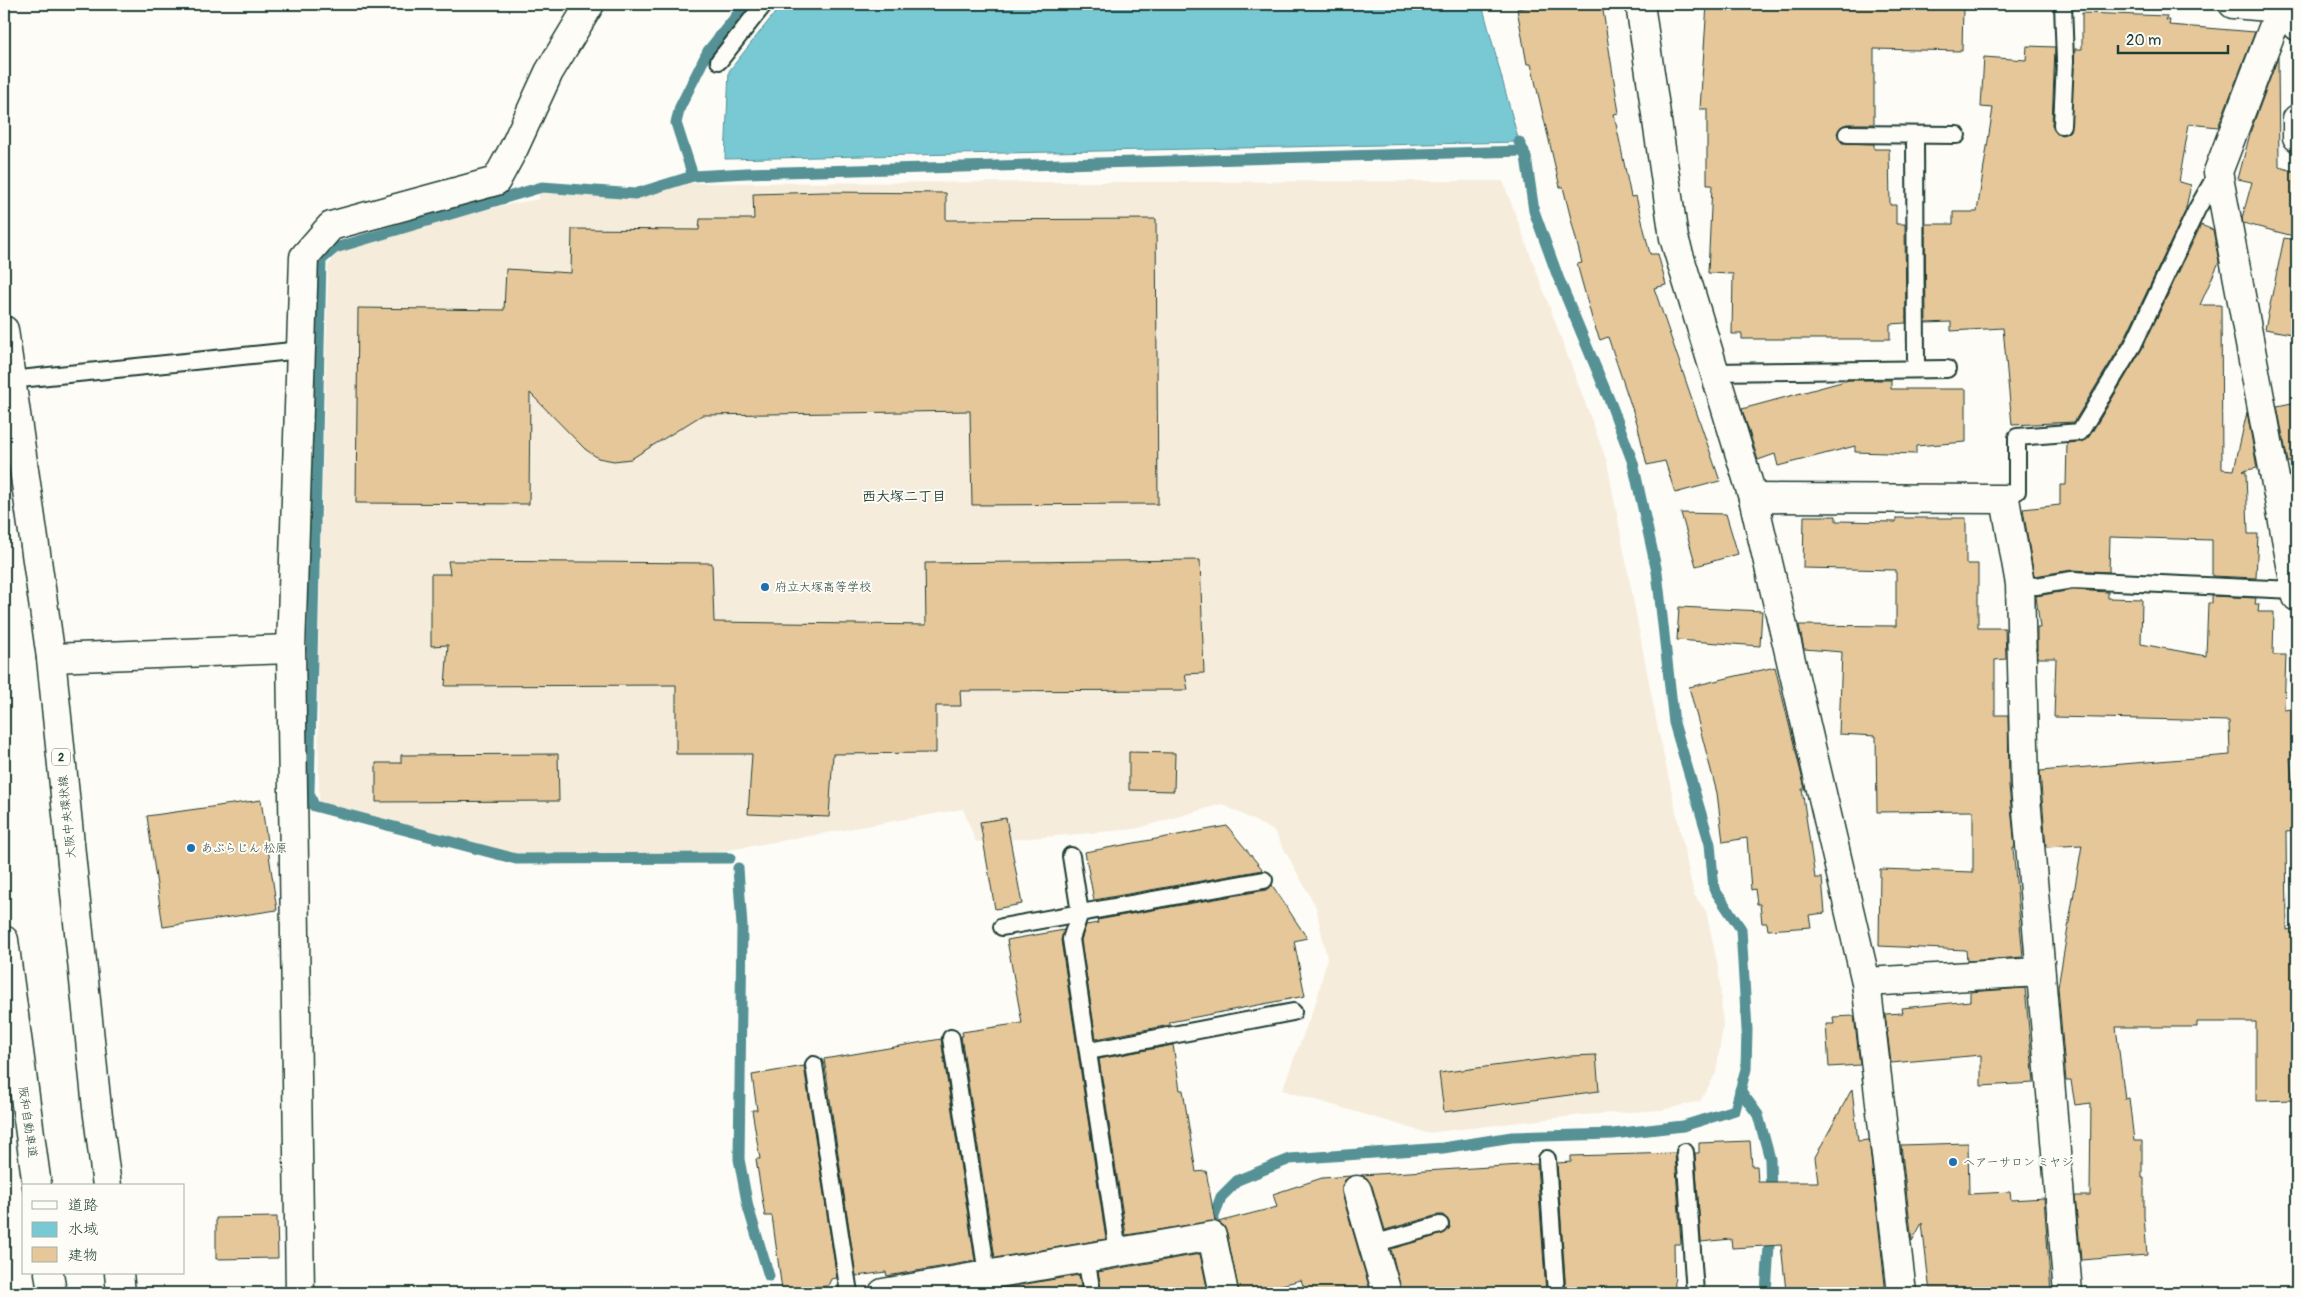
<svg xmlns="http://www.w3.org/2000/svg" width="2301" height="1297" viewBox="0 0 2301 1297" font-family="Pangolin,'Klee One',sans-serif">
  <rect width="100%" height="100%" fill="#fdfcf7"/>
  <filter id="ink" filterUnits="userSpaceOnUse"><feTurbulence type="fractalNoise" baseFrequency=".02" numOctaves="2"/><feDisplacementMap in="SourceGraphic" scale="10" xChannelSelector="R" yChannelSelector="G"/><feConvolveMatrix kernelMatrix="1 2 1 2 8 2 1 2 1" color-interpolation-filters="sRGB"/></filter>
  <g filter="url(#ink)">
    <polygon fill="#f6ecdb" points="1503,181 1607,462 1657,724 1694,895 1706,911 1719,971 1723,1027 1716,1073 1700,1101 1662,1110 1582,1115 1427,1133 1282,1090 1317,999 1327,958 1316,907 1274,831 1222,804 1135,829 1056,836 976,842 963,809 706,854 506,856 319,805 318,668 328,266 340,249 501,206 539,199 539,193 636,198 691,183"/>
    <polygon fill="#79c9d5" stroke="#559195" points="782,4 1476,4 1483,8 1519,142 725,159 729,71"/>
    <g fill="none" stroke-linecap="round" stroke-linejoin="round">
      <g stroke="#559195" stroke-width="11">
        <polyline points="693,176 747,173 1524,151"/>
        <polyline points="730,858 516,859 314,806 309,793 321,260 335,248 542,187 635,194 693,176 676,123 680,107 708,51 746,4"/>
        <polyline points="738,868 742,926 739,1159 748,1207 769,1276"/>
        <polyline points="1740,1090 1758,1115 1770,1159 1771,1197"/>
        <polyline points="1213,1219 1221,1197 1238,1180 1290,1159 1443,1148 1512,1137 1613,1134 1683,1126 1735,1110 1746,1069 1747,1030 1741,929 1714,889 1710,844 1674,723 1657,572 1633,463 1611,404 1558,277 1534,211 1526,157 1519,142"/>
        <polyline points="1766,1293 1770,1230"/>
      </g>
    </g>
    <g fill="#e5c799" stroke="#1f3d34">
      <polygon points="1549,4 1602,4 1619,113 1614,114 1631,197 1636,196 1650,254 1658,254 1666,285 1654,288 1720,481 1675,493 1665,461 1647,465 1637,423 1608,337 1600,340 1593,322 1577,264 1582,263 1563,187 1560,187 1531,64 1527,64 1517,9"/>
      <polygon points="1707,4 1940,4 1940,6 1963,7 1962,51 1874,49 1874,124 1847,124 1842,126 1837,133 1842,143 1874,144 1874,149 1889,149 1890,205 1896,205 1896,224 1905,224 1906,323 1890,324 1890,339 1742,339 1742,334 1732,334 1733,274 1708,273 1712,185 1707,185 1707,109 1700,109"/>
      <polygon points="2082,13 2167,16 2166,20 2170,20 2169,25 2255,32 2218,127 2189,124 2179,182 2191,185 2185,212 2124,340 2074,422 2012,425 2003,328 1951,331 1951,322 1926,323 1925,224 1953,224 1953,212 1977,212 1993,108 1981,107 1984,57 2026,60 2027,46 2055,47 2052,125 2057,134 2062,135 2070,131 2075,49 2082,49"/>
      <polygon points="2278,57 2279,167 2297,172 2297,237 2243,223 2242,218 2252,182 2238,179 2251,130"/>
      <polygon points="825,192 946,193 946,220 1156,219 1158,504 972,505 970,411 702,415 631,459 614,461 598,458 585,449 530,393 529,504 356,503 358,308 504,310 506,269 571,273 572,229 699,230 700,219 754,219 753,194"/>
      <polygon points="2201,225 2213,230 2219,262 2200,305 2221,305 2222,469 2234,470 2247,412 2257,468 2242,471 2246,472 2248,534 2258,534 2256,578 2212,576 2212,540 2110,537 2109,572 2072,570 2034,576 2023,509 2060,505 2060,485 2066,485 2067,443 2081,442 2089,437 2142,349"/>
      <polygon points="2284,238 2297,240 2297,335 2265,329"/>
      <polygon points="1849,380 1891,380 1891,389 1966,389 1966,442 1916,446 1916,454 1855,452 1855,446 1778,466 1775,454 1758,460 1742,409"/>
      <polygon points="2297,402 2297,459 2288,462 2277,406"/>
      <polygon points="1681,513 1726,514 1738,554 1696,566"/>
      <polygon points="1804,516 1836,516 1836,521 1896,522 1896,518 1966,518 1966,564 1978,564 1978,628 2005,628 2006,659 1995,660 1995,715 2008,715 2009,786 2015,848 2013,848 2023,957 1967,961 1966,950 1879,946 1880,869 1973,872 1973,811 1877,812 1876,736 1839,734 1842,652 1804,649 1799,625 1896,626 1896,570 1803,568"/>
      <polygon points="1200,560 1204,673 1185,674 1188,690 960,691 961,706 936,706 936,753 833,754 829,817 748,814 752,754 676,754 676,685 445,686 448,645 431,646 431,574 450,574 448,561 712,563 714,622 926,625 925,563"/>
      <polygon points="2073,590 2108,592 2108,598 2142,599 2141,644 2206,656 2208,603 2212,603 2212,596 2256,598 2255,604 2259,604 2258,612 2274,612 2273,655 2286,655 2284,710 2297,708 2297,758 2290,758 2297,831 2286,832 2287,930 2297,928 2297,1100 2256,1101 2256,1022 2197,1022 2197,1027 2116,1027 2125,1099 2129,1098 2134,1141 2142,1141 2142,1178 2144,1178 2144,1216 2147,1255 2081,1260 2075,1196 2090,1196 2091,1103 2075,1105 2071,1081 2066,1081 2058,987 2082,845 2046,847 2040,771 2230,755 2229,721 2054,717 2056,658 2037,658 2037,628 2040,628 2036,596"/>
      <polygon points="1679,607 1762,611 1760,646 1677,640"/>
      <polygon points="1775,667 1805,789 1802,789 1815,878 1822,878 1825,913 1809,915 1811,927 1768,930 1767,923 1762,923 1760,904 1757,904 1755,889 1751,890 1747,838 1723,842 1717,793 1689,687"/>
      <polygon points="1129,752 1175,753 1174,791 1129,790"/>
      <polygon points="558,754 559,801 376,802 376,763 401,763 401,755"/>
      <polygon points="261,800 277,910 163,927 147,816"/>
      <polygon points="1006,818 1022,904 995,909 980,822"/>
      <polygon points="1227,826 1263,870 1094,900 1085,852"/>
      <polygon points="1272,885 1307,938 1294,941 1305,996 1170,1022 1170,1025 1096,1039 1081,940 1086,925 1098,923 1097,920 1266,890"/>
      <polygon points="1064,930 1061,940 1106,1239 995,1258 961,1036 963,1036 962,1032 1022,1023 1007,940"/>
      <polygon points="2025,988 2034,1083 1981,1086 1981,1055 1891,1063 1885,1014 1903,1013 1902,1008 1970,1001 1970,992"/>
      <polygon points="1854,1016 1860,1065 1829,1067 1826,1024 1834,1024 1833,1017"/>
      <polygon points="941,1039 975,1261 887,1276 886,1272 856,1276 824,1059"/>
      <polygon points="1173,1045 1180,1090 1183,1090 1196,1172 1206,1171 1215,1221 1126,1235 1099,1059"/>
      <polygon points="1596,1055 1599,1091 1444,1112 1439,1073 1570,1056"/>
      <polygon points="804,1066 837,1278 831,1279 828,1286 782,1290 772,1216 765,1216 756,1159 760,1159 752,1110 757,1110 752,1075"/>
      <polygon points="1852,1089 1858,1141 1869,1140 1885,1285 1881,1293 1796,1293 1796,1290 1786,1291 1781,1245 1732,1248 1731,1239 1701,1242 1695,1153 1699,1153 1699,1143 1750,1141 1752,1166 1757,1166 1758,1182 1818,1182 1815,1157"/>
      <polygon points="1968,1143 1969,1194 2010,1192 2011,1200 2044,1198 2051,1293 1930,1293 1922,1223 1912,1241 1901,1145"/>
      <polygon points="1675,1153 1681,1244 1674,1244 1675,1293 1566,1293 1557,1163 1571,1162 1571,1156"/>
      <polygon points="1537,1164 1546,1293 1402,1293 1391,1249 1443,1234 1450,1228 1449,1222 1443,1215 1438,1215 1385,1230 1372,1186 1367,1178 1361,1175"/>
      <polygon points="1351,1176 1345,1180 1342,1186 1342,1194 1371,1293 1306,1293 1301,1280 1250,1293 1239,1293 1227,1233 1224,1226 1218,1222 1277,1207 1273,1194 1322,1178"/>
      <polygon points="277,1217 278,1258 216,1259 216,1218"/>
      <polygon points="1200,1254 1208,1293 1102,1293 1098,1272"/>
      <polygon points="1079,1275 1082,1293 973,1293"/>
    </g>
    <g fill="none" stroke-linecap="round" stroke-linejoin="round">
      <defs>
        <g id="lane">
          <polyline points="719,61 764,4"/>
          <polyline points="2062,125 2065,61 2063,4"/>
          <polyline points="1847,134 1957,135"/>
          <polyline points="1915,135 1916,369"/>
          <polyline points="1714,372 1947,369"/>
          <polyline points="10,380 301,350"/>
          <polyline points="2279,494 2297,490"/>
          <polyline points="2005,499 2017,491 2017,437 2080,432 2133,345 2197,209 2218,172"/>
          <polyline points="2020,584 2036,586 2072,580 2296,590"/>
          <polyline points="1002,927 1080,913 1071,856"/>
          <polyline points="951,1038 987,1274"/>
          <polyline points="1089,1051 1293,1012"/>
          <polyline points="814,1065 849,1293"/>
          <polyline points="1685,1152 1695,1293"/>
          <polyline points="1547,1159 1556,1293"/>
          <polyline points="1373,1244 1440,1225"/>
          <polyline points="1118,1252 1071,939 1080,913 1264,880"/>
          <polyline points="1086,1258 1092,1293"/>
        </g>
        <g id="street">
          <polyline points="1640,4 1674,238 1753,498 1866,982 1902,1293"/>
          <polyline points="2233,4 2280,8 2297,26"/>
          <polyline points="2282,4 2218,172 2297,597"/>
          <polyline points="2297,119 2297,137"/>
          <polyline points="1753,498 2005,499 2020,584 2025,786 2068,1293"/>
          <polyline points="51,658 291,649"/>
          <polyline points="1866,982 2039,972"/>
          <polyline points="1357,1190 1387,1293"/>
          <polyline points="300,1293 291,649 304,257 331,226 496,181 514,148 549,72 590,4"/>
          <polyline points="883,1293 1212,1236 1224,1293"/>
        </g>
        <g id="primary">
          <polyline points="4,330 51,658 97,1108 107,1186"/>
          <polyline points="119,1273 121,1293"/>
        </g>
        <g id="highway">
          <polyline points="4,940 37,1186"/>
          <polyline points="49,1273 52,1293"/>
        </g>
      </defs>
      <use href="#lane" stroke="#1f3d34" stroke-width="20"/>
      <use href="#street" stroke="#1f3d34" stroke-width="31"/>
      <use href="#primary" stroke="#1f3d34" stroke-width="31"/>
      <use href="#highway" stroke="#1f3d34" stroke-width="31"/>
      <use href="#lane" stroke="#fdfcf7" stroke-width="16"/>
      <use href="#street" stroke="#fdfcf7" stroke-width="28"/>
      <use href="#primary" stroke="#fdfcf7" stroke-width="28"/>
      <use href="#highway" stroke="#fdfcf7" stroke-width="28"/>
    </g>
  </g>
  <g fill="#1f6fb2" stroke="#fdfcf7" stroke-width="2">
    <circle cx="765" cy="587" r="5"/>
    <circle cx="191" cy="848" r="5"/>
    <circle cx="1953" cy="1162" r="5"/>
  </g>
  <g text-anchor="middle" stroke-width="4" stroke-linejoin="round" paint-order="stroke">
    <rect fill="#fdfcf7" stroke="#62766e" stroke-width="1" x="52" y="748.5" width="18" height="17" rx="4"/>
    <g font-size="11" font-weight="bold" fill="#1f3d34">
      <text x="61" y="761">2</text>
    </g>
    <g font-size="12" fill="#1f3d34" stroke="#fdfcf7" text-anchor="start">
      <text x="775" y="591">府立大塚高等学校</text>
      <text x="201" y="852">あぶらじん 松原</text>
      <text x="1963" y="1166">ヘアーサロン ミヤジ</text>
    </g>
    <g font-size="12" fill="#1f3d34" stroke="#fdfcf7">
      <text transform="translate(67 817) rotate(-96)" y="4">大阪中央環状線</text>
      <text transform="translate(28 1122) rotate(82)" y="4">阪和自動車道</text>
    </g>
    <g font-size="14" font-weight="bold" fill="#1f3d34" stroke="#fdfcf7">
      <text x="904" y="501">西大塚二丁目</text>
    </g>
  </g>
  <rect width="2301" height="1297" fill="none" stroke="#fdfcf7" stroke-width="20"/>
  <rect x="10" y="10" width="2281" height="1277" fill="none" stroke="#1f3d34" stroke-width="2" filter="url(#ink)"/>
  <rect x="22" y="1184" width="162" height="90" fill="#fdfcf7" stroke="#a4b0a9"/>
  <rect x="32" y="1201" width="25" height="8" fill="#fdfcf7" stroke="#a4b0a9"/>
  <text x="68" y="1210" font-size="15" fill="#1f3d34">道路</text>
  <rect x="32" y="1222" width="25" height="15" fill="#79c9d5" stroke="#a4b0a9"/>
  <text x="68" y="1234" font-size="15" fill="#1f3d34">水域</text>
  <rect x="32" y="1247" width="25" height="15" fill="#e5c799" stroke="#a4b0a9"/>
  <text x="68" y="1260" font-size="15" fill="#1f3d34">建物</text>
  <path d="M2118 45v8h110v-8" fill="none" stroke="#1f3d34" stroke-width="2.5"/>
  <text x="2126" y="45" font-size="15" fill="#1f3d34" stroke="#fdfcf7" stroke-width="4" paint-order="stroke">20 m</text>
</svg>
